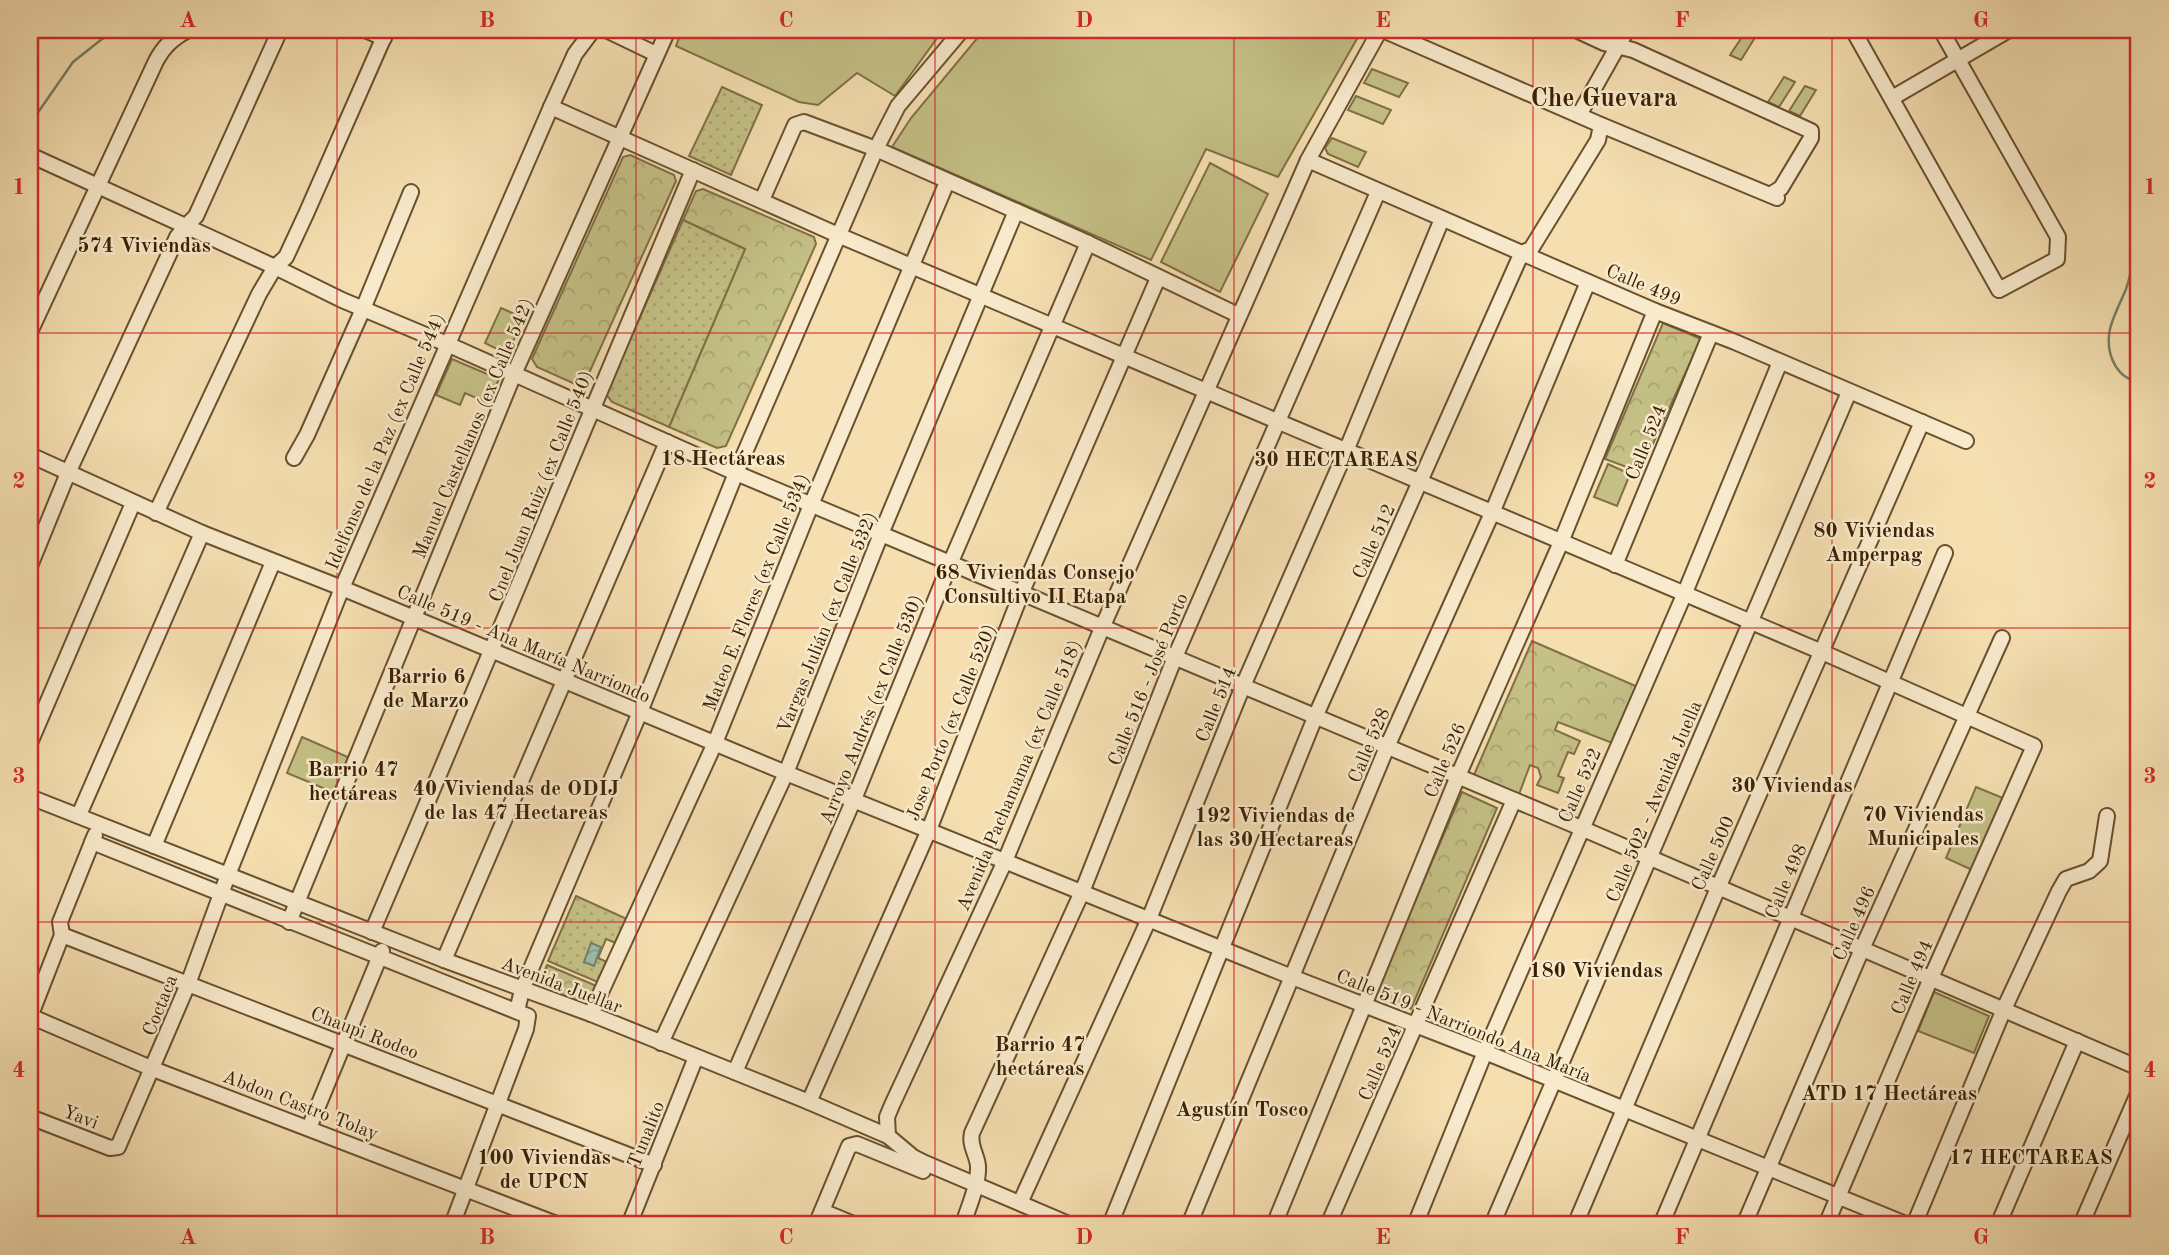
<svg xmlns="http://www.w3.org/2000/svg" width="2169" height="1255" viewBox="0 0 2169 1255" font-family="'Old Standard TT',serif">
  <defs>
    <pattern id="park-crowns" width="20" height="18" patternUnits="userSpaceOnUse" patternTransform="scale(1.75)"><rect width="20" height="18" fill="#c4c086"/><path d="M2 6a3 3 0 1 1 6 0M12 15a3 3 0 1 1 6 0" fill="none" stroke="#a9a572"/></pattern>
    <pattern id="garden-dots" width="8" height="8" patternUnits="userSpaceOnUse" patternTransform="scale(1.75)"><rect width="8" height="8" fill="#c4c086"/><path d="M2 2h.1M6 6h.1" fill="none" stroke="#a9a572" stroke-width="1.8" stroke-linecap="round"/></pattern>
    <pattern id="water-waves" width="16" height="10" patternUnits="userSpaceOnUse" patternTransform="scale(1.75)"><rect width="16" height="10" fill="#9cbdac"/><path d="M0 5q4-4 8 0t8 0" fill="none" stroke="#87a292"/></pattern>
  </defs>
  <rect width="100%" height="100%" fill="#f5dfb1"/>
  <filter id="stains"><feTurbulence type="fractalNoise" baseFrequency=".00286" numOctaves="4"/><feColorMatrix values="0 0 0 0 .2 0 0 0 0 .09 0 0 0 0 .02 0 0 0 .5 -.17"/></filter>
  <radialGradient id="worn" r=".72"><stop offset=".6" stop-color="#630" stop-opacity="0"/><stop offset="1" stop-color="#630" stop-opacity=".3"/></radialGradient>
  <g fill="#c4c086" stroke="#807044" stroke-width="2">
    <polygon points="682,30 943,30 895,96 857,73 818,105 799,102 676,46"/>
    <polygon points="984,30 1362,30 1278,177 1206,149 1151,260 892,147 911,118"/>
    <polygon points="1746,31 1756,36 1741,60 1730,55"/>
    <polygon points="1372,69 1408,83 1399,97 1364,83"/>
    <polygon points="1784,77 1795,82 1779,107 1768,102"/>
    <polygon points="1805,86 1816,90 1800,116 1789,111"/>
    <polygon points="1356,96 1391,110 1383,124 1348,110"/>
    <polygon points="1332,138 1366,152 1358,167 1328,154 1325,148"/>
    <polygon points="1210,163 1268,194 1220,292 1161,262"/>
    <polygon points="501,308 524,318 507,354 485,343"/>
    <polygon points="452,359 499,379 488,403 465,393 460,405 436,395"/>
    <polygon points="1608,464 1630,474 1617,506 1594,497"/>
    <polygon points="302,737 350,758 335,793 287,773"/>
    <polygon points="1976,787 2003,798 1972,870 1946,858"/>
    <polygon points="1934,992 1989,1016 1974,1053 1918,1031"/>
  </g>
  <g fill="url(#park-crowns)" stroke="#807044" stroke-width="2">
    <polygon points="630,155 674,175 676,181 585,382 575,384 537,367 532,359 623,157"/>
    <polygon points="703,189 814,237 816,244 726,446 717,448 669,427 745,249 683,220 696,191"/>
    <polygon points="1663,323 1701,339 1640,472 1605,459"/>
    <polygon points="1532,641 1638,687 1615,744 1558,722 1555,730 1580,741 1574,754 1568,752 1558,776 1564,778 1558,793 1537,785 1541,777 1538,768 1530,765 1518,797 1481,781 1474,775"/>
    <polygon points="1462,792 1497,808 1411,1009 1375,994"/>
    <polygon points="547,965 599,987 589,1009 537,987"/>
  </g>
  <g fill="url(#garden-dots)" stroke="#807044" stroke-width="2">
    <polygon points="722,87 762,105 731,175 689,156"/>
    <polygon points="683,220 745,249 669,427 612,402 606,394"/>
    <polygon points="576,896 627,919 616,943 606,939 598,958 609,963 600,983 548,961"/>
  </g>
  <polygon fill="url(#water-waves)" stroke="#757f68" stroke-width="2" points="591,943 601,947 594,966 584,962"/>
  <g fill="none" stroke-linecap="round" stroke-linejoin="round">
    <g stroke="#757f68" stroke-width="2.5">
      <polyline points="30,124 73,62 102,39 121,30"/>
      <path d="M2139,235c-4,18 -7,37 -13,54 -5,13 -17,34 -17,47 -2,20 9,44 30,45"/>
    </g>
    <polyline stroke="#9cbdac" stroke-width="10" points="2139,817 2136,840 2139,846"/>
    <defs>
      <g id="minor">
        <polyline points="365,30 384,38"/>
        <polyline points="606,30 656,54"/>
        <polyline points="1383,30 1601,125 1777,198"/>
        <polyline points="1576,30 1604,43 1633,50 1811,131 1811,138 1781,188 1770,195"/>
        <polyline points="1853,30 1999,290 2057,259 2058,237 1941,30"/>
        <polyline points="1892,98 2009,30"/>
        <polyline points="551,107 838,235 1822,652 2034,746 1931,978 1826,1225"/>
        <polyline points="1579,115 1627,30"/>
        <polyline points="30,155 275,267 342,300 447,344 736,473 1581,828 2139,1068"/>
        <polyline points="1308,160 1655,311 1735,342 1966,441"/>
        <polyline points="762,200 795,125 804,122 876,149 1016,211 1088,243 1238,315"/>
        <path d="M30,332l126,-271c8,-15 17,-23 32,-31"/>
        <polyline points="30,455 202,533 342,588 786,773 1292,977 1485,1052 1908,1225"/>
        <polyline points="294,458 307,435 363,309 411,192"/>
        <polyline points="156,513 259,294 275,267 286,257 306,214 387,30"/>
        <polyline points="1615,565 1711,333"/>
        <polyline points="30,566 68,473 177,237 186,226 196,216 280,30"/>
        <polyline points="30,743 133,503"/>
        <polyline points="30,797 444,960 591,1014 809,1102 888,1136 913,1157 925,1163 1071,1225"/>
        <polyline points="79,815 202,533"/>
        <polyline points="92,842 528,1016 526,1029 452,1225"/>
        <polyline points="154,846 273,562"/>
        <polyline points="289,922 514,374 668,30"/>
        <path d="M372,932c109,-253 213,-508 321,-762"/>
        <polyline points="62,935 654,1165"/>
        <polyline points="62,935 60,922 95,835"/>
        <polyline points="444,960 667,442"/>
        <polyline points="517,1011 522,990 640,712 736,473 876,149 898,106 962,30"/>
        <polyline points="591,1014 715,743 811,505 947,182"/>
        <polyline points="30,1016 153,1069 559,1225"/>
        <polyline points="30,1017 62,935"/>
        <polyline points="661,1043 786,773 881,534 1016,211"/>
        <polyline points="735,1072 854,799 950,564 1088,243"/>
        <polyline points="809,1102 929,830 1021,594 1158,278"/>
        <polyline points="30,1117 110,1148 118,1147 188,984 228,875 342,588 551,107 575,54 593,30"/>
        <polyline points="309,1128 382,951"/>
        <polyline points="888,1136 887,1117 892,1105 1005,861 1102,628 1308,160 1380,30"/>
        <polyline points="1020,1203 1149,919 1243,686 1346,451 1442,219"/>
        <polyline points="822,1211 856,1225"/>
        <polyline points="629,1225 696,1057"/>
        <polyline points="816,1225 849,1146 857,1144 923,1171"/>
        <path d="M963,1225c5,-18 16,-40 15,-59 -1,-12 -9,-20 -6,-33l110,-241 93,-235 203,-465"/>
        <polyline points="1110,1225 1316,715 1519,259 1522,253 1531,249 1598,140 1601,125"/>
        <polyline points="1189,1225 1387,747 1492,513 1588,282"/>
        <polyline points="1274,1225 1458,776 1561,542 1655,311"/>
        <polyline points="1328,1225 1514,800"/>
        <polyline points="1415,1225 1485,1052 1684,595 1780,362"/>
        <polyline points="1492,1225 1849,392"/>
        <polyline points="1575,1225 1718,888 1922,422"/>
        <polyline points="1661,1225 1945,553"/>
        <polyline points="1744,1225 1862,949 2002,638"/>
        <polyline points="1914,1225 2004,1009 2059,891 2066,879 2089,871 2100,861 2107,816"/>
        <polyline points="1998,1225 2077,1041"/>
        <polyline points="2081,1225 2139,1091"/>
      </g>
    </defs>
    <use href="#minor" stroke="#6a502e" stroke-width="18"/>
    <use href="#minor" stroke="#f8eacc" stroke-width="14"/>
  </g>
  <path fill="none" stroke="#d62828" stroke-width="2" stroke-opacity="0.55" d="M337,30v1195M636,30v1195M935,30v1195M1234,30v1195M1533,30v1195M1832,30v1195M30,333h2109M30,628h2109M30,922h2109"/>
  <g text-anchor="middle" stroke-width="5" stroke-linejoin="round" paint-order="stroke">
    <g font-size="19" fill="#3b2103" stroke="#f8eacc">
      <text transform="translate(1644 284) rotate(23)" y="7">Calle 499</text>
      <text transform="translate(472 428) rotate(-67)" y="7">Manuel Castellanos (ex Calle 542)</text>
      <text transform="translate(384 441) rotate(-67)" y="7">Idelfonso de la Paz (ex Calle 544)</text>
      <text transform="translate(1645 442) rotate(-68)" y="7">Calle 524</text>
      <text transform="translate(540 486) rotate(-68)" y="7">Cnel Juan Ruiz (ex Calle 540)</text>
      <text transform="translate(1373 541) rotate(-66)" y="7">Calle 512</text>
      <text transform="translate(755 592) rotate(-68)" y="7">Mateo E. Flores (ex Calle 534)</text>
      <text transform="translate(826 622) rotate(-68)" y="7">Vargas Julián (ex Calle 532)</text>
      <text transform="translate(524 643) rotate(23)" y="7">Calle 519 - Ana María Narriondo</text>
      <text transform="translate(1147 679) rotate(-68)" y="7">Calle 516 - José Porto</text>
      <text transform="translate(1215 704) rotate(-68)" y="7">Calle 514</text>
      <text transform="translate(870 709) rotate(-68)" y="7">Arroyo Andrés (ex Calle 530)</text>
      <text transform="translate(950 722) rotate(-68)" y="7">Jose Porto (ex Calle 520)</text>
      <text transform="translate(1368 745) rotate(-67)" y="7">Calle 528</text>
      <text transform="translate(1444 760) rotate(-67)" y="7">Calle 526</text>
      <text transform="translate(1018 775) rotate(-67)" y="7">Avenida Pachamama (ex Calle 518)</text>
      <text transform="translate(1579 785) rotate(-66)" y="7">Calle 522</text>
      <text transform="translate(1653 801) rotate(-67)" y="7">Calle 502 - Avenida Juella</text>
      <text transform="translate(1712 853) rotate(-66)" y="7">Calle 500</text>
      <text transform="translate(1785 881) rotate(-67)" y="7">Calle 498</text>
      <text transform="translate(1853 923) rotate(-66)" y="7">Calle 496</text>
      <text transform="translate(1911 977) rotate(-67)" y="7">Calle 494</text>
      <text transform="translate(562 984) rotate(21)" y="7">Avenida Juellar</text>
      <text transform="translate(159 1005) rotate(-68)" y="7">Coctaca</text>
      <text transform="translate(1464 1025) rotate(22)" y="7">Calle 519 - Narriondo Ana María</text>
      <text transform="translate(365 1032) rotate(21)" y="7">Chaupi Rodeo</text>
      <text transform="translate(1379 1063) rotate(-66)" y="7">Calle 524</text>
      <text transform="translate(301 1104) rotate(21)" y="7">Abdon Castro Tolay</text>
      <text transform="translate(81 1116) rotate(21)" y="7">Yavi</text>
      <text transform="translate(645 1134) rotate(-68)" y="7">Tunalito</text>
    </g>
    <g font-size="21" font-weight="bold" fill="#3b2103" stroke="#f8eacc">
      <text x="144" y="252">574 Viviendas</text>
      <text x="723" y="465">18 Hectáreas</text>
      <text x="1336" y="466">30 HECTAREAS</text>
      <text x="1874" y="537">80 Viviendas<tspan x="1874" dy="24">Amperpag</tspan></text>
      <text x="1035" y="579">68 Viviendas Consejo<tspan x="1035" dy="24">Consultivo II Etapa</tspan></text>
      <text x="426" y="683">Barrio 6<tspan x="426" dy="24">de Marzo</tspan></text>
      <text x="353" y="776">Barrio 47<tspan x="353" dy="24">hectáreas</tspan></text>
      <text x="1792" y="792">30 Viviendas</text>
      <text x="516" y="795">40 Viviendas de ODIJ<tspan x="516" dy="24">de las 47 Hectareas</tspan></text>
      <text x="1923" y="821">70 Viviendas<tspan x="1923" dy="24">Municipales</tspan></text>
      <text x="1275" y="822">192 Viviendas de<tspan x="1275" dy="24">las 30 Hectareas</tspan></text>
      <text x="1596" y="977">180 Viviendas</text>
      <text x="1040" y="1051">Barrio 47<tspan x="1040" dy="24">hectáreas</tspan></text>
      <text x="1889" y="1100">ATD 17 Hectáreas</text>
      <text x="1242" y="1116">Agustín Tosco</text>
      <text x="544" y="1164">100 Viviendas<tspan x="544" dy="24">de UPCN</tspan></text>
      <text x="2031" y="1164">17 HECTAREAS</text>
    </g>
    <g font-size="26" font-weight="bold" fill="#3b2103" stroke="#f8eacc">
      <text x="1604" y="106">Che Guevara</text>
    </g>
  </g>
  <rect width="2169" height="1255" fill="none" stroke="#f5dfb1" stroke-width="77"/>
  <rect x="38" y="38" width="2092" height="1178" fill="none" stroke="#d62828" stroke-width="2.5"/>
  <g font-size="23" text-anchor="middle" font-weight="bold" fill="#d62828">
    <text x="188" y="27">A</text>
    <text x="487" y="27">B</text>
    <text x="786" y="27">C</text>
    <text x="1084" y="27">D</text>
    <text x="1383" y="27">E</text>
    <text x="1682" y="27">F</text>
    <text x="1981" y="27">G</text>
    <text x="19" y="194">1</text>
    <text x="2150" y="194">1</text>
    <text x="19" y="488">2</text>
    <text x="2150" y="488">2</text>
    <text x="19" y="783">3</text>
    <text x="2150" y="783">3</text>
    <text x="19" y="1077">4</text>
    <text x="2150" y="1077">4</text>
    <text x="188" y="1244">A</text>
    <text x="487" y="1244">B</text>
    <text x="786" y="1244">C</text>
    <text x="1084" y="1244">D</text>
    <text x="1383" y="1244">E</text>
    <text x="1682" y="1244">F</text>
    <text x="1981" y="1244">G</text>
  </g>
  <rect width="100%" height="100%" filter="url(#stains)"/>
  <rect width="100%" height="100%" fill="url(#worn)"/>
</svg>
